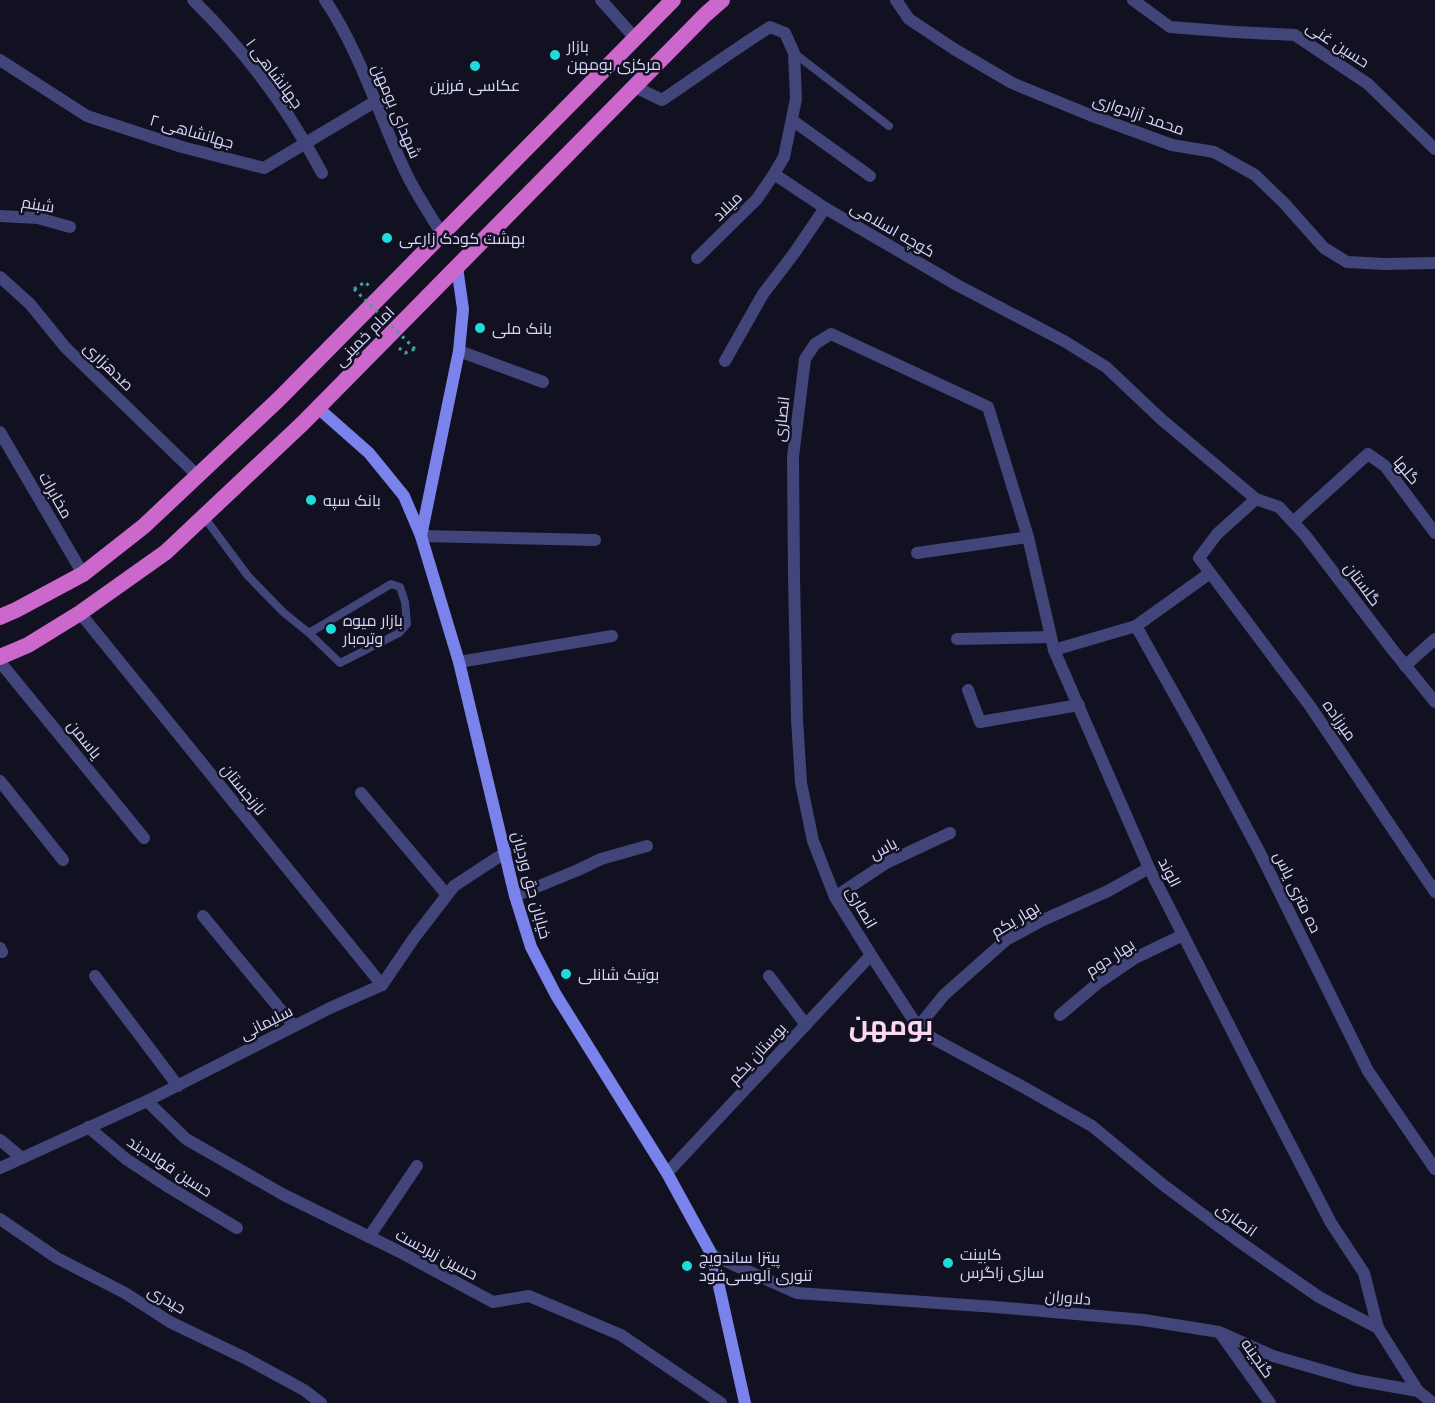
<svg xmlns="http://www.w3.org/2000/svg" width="1435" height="1403" viewBox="0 0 1435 1403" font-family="Quicksand,Cairo,sans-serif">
  <rect width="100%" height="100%" fill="#121121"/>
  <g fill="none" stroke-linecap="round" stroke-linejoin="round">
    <g stroke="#3fa495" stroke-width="3" stroke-dasharray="3 4.5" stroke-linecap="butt">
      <polyline points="354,289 365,282 369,286"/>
      <polyline points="399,348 405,353 415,349"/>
    </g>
    <g stroke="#424579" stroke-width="8">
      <polyline points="794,53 889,126"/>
      <polyline points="204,517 248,576 283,612 309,633 391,584 400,587 405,602 407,624 399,633 340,663 309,633"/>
    </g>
    <g stroke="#424579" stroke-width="12">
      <path d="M193,0c51,50 96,110 129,173"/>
      <polyline points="601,0 635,38"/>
      <polyline points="896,0 909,19 954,49 1012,83 1090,115 1172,145 1214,152 1255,175 1284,203 1324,248 1347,262 1384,264 1435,263"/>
      <polyline points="1133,0 1170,27 1234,32 1295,35 1368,84 1435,149"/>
      <polyline points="0,60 87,116 182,147 264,168 376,101"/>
      <path d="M635,87l27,13c36,-24 71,-50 108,-73l15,6 9,20 2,46 -12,58 -10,17 51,34 132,77 107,56 42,26 55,52 95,80 23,8 26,28 87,114 43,53"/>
      <polyline points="792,120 870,176"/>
      <polyline points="0,216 38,218 70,227"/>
      <polyline points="697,258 757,199 774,174"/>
      <polyline points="0,277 30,304 65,347 198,476"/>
      <polyline points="459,351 543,382"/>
      <polyline points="725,361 763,294 795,252 825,208"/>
      <polyline points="0,432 83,574"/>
      <polyline points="1256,499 1217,534 1199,558 1310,706 1435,892"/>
      <polyline points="1293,522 1368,454 1385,466 1435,533"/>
      <polyline points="421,536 595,540"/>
      <polyline points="917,553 1028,537"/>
      <polyline points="80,613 382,985"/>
      <polyline points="1136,626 1196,733 1259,851 1368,1071 1435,1169"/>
      <polyline points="957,639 1051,637"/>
      <polyline points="1054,650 1136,626 1210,573"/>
      <polyline points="0,662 144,838"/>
      <polyline points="459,662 612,636"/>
      <polyline points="1405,666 1435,639"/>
      <polyline points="968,690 980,722 1079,705"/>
      <polyline points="0,781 63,860"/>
      <polyline points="361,793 447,895"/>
      <polyline points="515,896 578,870 601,859 647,846"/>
      <polyline points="835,897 886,863 950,833"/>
      <polyline points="203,916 294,1026"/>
      <polyline points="0,948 2,952"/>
      <polyline points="95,976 178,1086"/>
      <polyline points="769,976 806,1025"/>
      <polyline points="1060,1015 1098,983 1135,958 1183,935"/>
      <polyline points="918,1027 944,995 1006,940 1041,921 1108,891 1149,868"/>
      <polyline points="147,1101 186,1139 284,1195 398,1251 493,1302 529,1296 621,1335 721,1403"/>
      <polyline points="88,1127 126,1159 167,1186 237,1228"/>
      <polyline points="0,1140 22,1158"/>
      <polyline points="0,1168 147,1101 330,1008 382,985 414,938 454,886 506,852"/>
      <polyline points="667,1173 871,955"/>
      <polyline points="0,1219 57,1258 125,1293 170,1322 245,1358 304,1390 321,1403"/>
      <polyline points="369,1237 417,1166"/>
      <polyline points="712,1255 797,1293 995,1307 1144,1320 1219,1332 1273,1356 1356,1380 1418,1391"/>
      <polyline points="1378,1328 1364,1273 1331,1223 1257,1080 1149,868 1054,650 1028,537 988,407 831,334 815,344 805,359 793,457 794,577 797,719 801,783 813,841 835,897 871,955 918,1027 934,1039 1025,1088 1092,1126 1162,1184 1237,1240 1319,1297 1378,1328 1418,1391 1433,1403"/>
      <polyline points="1220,1333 1270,1403"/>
    </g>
    <path stroke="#424579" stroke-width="12" d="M325,0c36,53 54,117 82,175 10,20 23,40 35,59"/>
    <g stroke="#7a82ec" stroke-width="12">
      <polyline points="318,408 369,453 404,496 421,536 459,662 515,896 531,947 556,995 667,1173 712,1255 745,1403"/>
      <polyline points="421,536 459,351 463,309 457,267"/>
    </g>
    <g stroke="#cc67cc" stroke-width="16">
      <polyline points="0,617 16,610 83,574 144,526 279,399 673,0"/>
      <polyline points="0,657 28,645 80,613 166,552 303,423 706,14 722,0"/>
    </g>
    <polyline stroke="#3fa495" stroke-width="3" stroke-dasharray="3 4.5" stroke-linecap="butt" points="354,289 415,349"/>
  </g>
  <g fill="#1fdbdc" stroke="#121121" stroke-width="2">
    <circle cx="555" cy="55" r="6"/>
    <circle cx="475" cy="66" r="6"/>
    <circle cx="387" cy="238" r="6"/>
    <circle cx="480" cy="328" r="6"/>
    <circle cx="311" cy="500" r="6"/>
    <circle cx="331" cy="629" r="6"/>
    <circle cx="566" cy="974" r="6"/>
    <circle cx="948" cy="1263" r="6"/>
    <circle cx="687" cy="1266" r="6"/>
  </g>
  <g text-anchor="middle" stroke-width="5" stroke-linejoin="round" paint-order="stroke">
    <g font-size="16" fill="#d7d6f9" stroke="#121121">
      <text transform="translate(1338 44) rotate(33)" y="6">حسین غنی</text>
      <text transform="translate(275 73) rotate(53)" y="6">جهانشاهی ۱</text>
      <text transform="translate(397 111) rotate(67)" y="6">شهدای بومهن</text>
      <text transform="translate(1139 114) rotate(19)" y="6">محمد آزادواری</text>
      <text transform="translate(192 131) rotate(16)" y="6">جهانشاهی ۲</text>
      <text transform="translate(38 204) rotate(9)" y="6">شبنم</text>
      <text transform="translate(727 206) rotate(-44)" y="6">میلاد</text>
      <text transform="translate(893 229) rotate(30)" y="6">کوچه اسلامی</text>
      <text transform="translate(364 336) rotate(-45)" y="6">امام خمینی</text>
      <text transform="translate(109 366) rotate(44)" y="6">صدهزاری</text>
      <text transform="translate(781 419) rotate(-84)" y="6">انصاری</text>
      <text transform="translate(1407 470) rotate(50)" y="6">گلها</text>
      <text transform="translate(56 495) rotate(60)" y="6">مخابرات</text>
      <text transform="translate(1363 584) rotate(53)" y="6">گلستان</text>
      <text transform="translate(1340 720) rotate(55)" y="6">میرزاده</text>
      <text transform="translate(85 739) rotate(51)" y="6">یاسمن</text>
      <text transform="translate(244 789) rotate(51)" y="6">نارنجستان</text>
      <text transform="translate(883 848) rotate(-28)" y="6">یاس</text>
      <text transform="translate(1170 872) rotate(63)" y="6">الوند</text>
      <text transform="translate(532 885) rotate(75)" y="6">خیابان حق وردیان</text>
      <text transform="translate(1298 892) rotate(64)" y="6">ده متری یاس</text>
      <text transform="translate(862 907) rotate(60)" y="6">انصاری</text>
      <text transform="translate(1015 919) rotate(-31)" y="6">بهار یکم</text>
      <text transform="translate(1110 957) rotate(-33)" y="6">بهار دوم</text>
      <text transform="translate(266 1022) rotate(-27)" y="6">سلیمانی</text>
      <text transform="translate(757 1053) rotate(-47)" y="6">بوستان یکم</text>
      <text transform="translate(170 1166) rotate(33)" y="6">حسین فولادبند</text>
      <text transform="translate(1237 1219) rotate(36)" y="6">انصاری</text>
      <text transform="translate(437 1254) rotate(28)" y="6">حسین زبردست</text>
      <text transform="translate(1068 1297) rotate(5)" y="6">دلاوران</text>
      <text transform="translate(167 1299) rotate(30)" y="6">حیدری</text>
      <text transform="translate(1258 1358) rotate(55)" y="6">گنجینه</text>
    </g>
    <g font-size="16" fill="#d7d6f9" stroke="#121121" text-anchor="start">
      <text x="567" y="52">بازار<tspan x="567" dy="18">مرکزی بومهن</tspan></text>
      <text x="475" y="91" text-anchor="middle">عکاسی فرزین</text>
      <text x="399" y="244">بهشت کودک زارعی</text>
      <text x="492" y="334">بانک ملی</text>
      <text x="323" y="506">بانک سپه</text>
      <text x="343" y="626">بازار میوه<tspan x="343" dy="18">وتره‌بار</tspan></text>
      <text x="578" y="980">بوتیک شانلی</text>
      <text x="960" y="1260">کابینت<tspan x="960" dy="18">سازی زاگرس</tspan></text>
      <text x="699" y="1263">پیتزا ساندویچ<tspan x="699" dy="18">تنوری اَلوسی‌‌فود</tspan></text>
    </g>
    <g font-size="28" font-weight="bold" fill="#f9d8f0" stroke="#121121">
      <text x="891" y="1035">بومهن</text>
    </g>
  </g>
</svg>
